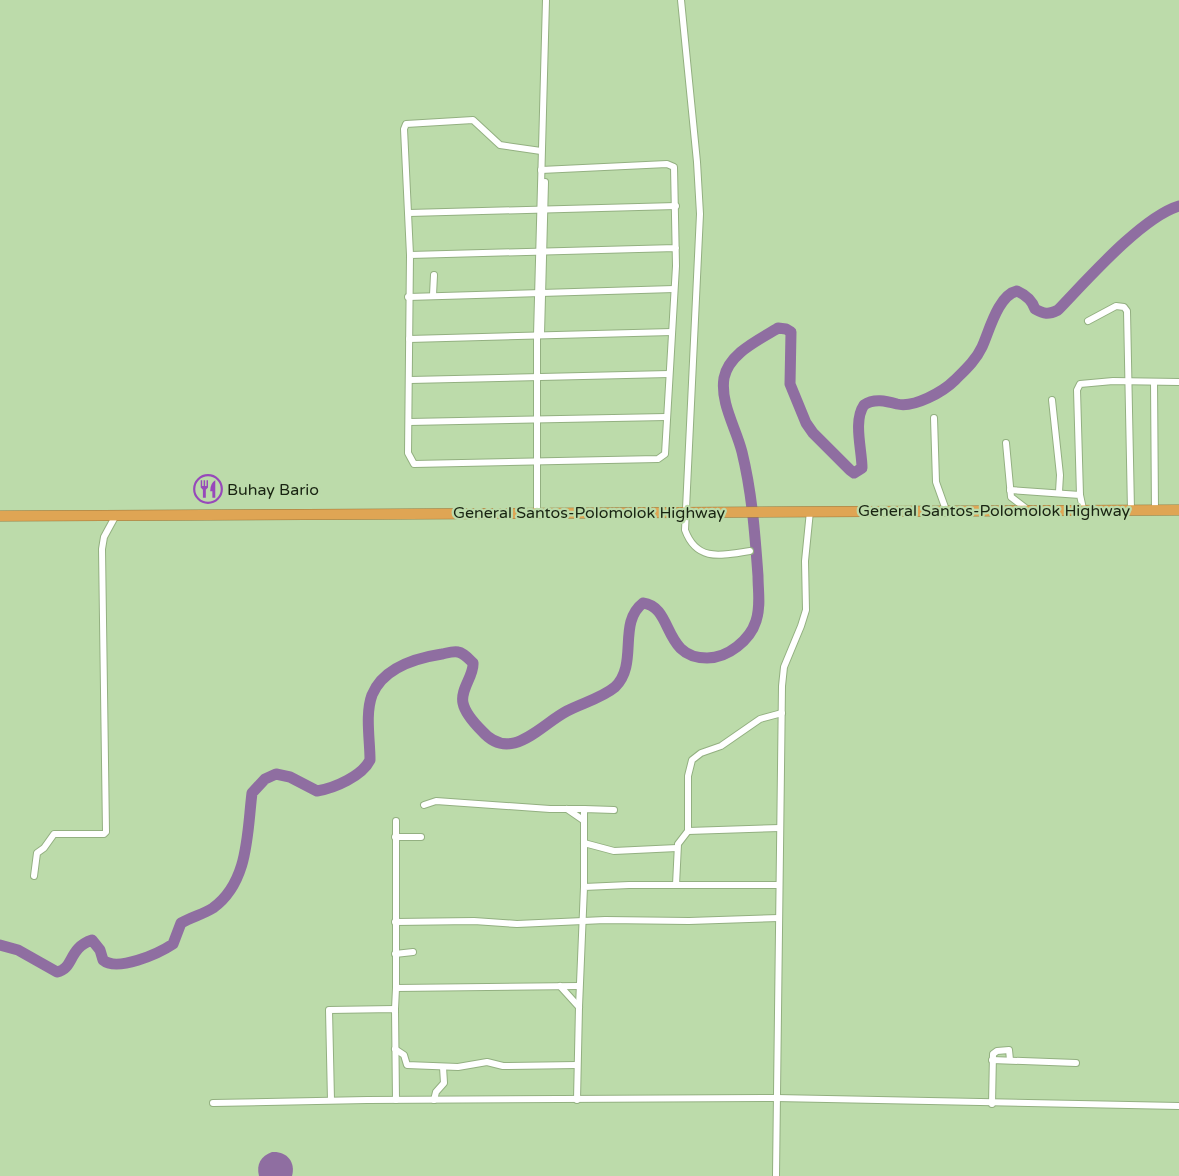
<svg xmlns="http://www.w3.org/2000/svg" width="1179" height="1176" viewBox="0 0 1179 1176" font-family="'Varela Round',sans-serif">
  <rect width="100%" height="100%" fill="#bcdbaa"/>
  <path fill="#8f6ea1" d="M272,1152c14,-1 24,9 20,24h-33c-3,-12 2,-20 13,-24z"/>
  <g fill="none" stroke-linecap="round" stroke-linejoin="round">
    <path stroke="#8f6ea1" stroke-width="11" d="M0,945l18,5 39,22c17,-3 11,-24 35,-32l8,10 3,10c14,12 55,-6 70,-16l8,-21c10,-6 23,-9 32,-15 36,-26 34,-75 39,-115l13,-14 11,-5 14,3 27,14c18,-3 45,-15 53,-31 0,-20 -5,-46 2,-65 11,-27 44,-37 70,-41 5,-1 11,-3 16,-2 6,1 11,7 15,11 1,13 -13,26 -10,40 2,10 12,21 19,28 29,33 58,-6 85,-20 15,-8 35,-13 48,-24 24,-23 2,-64 28,-84 31,4 19,55 64,55 21,0 43,-18 49,-37 5,-15 2,-30 2,-45 -3,-42 -6,-83 -16,-124 -6,-24 -22,-49 -18,-74 5,-25 35,-38 54,-50l8,1 5,3 -1,52 16,39 7,10 37,37 4,3 8,-5c0,-18 -9,-47 2,-63 10,-7 22,-4 33,-1 17,4 46,-12 58,-24 10,-10 21,-20 27,-33 7,-15 16,-52 35,-56 9,4 15,9 18,18 9,5 13,6 23,1 28,-29 84,-93 121,-104"/>
    <defs>
      <g id="minor">
        <path d="M681,0l16,162 3,52 -15,316c12,33 38,25 65,21"/>
        <polyline points="541,170 667,164 674,167 676,266 665,454 658,459 414,464 408,453 410,255 676,248"/>
        <polyline points="409,213 676,206"/>
        <polyline points="410,255 404,129 406,124 473,120 500,145 541,151"/>
        <polyline points="433,295 434,275"/>
        <polyline points="408,297 674,289"/>
        <polyline points="1088,321 1116,306 1124,307 1127,311 1131,510"/>
        <polyline points="541,334 545,182"/>
        <polyline points="409,339 672,332"/>
        <polyline points="410,380 669,374"/>
        <polyline points="1154,382 1155,510"/>
        <polyline points="1052,400 1060,475 1059,492"/>
        <polyline points="934,418 936,482 946,510"/>
        <polyline points="409,422 666,417"/>
        <polyline points="1006,443 1011,497 1028,510"/>
        <polyline points="1010,490 1080,495 1083,509"/>
        <polyline points="1080,495 1077,390 1080,384 1113,381 1179,382"/>
        <polyline points="537,512 537,335 546,0"/>
        <polyline points="424,805 436,801 550,809 584,809"/>
        <polyline points="567,809 583,820"/>
        <polyline points="396,821 396,988"/>
        <polyline points="688,831 688,776 692,760 701,753 721,746 760,719 782,713"/>
        <polyline points="395,837 421,837"/>
        <polyline points="584,843 614,851 677,848"/>
        <polyline points="34,876 37,853 44,848 54,834 104,834 106,832 102,549 104,537 116,515"/>
        <polyline points="676,885 678,844 688,831 780,828"/>
        <polyline points="584,887 584,809 614,810"/>
        <polyline points="395,922 474,921 517,924 605,920 689,921 779,918"/>
        <polyline points="395,954 413,952"/>
        <polyline points="560,986 579,1007"/>
        <polyline points="395,1009 396,988 579,986"/>
        <polyline points="395,1049 404,1055 407,1065 458,1067 487,1062 503,1066 577,1065"/>
        <polyline points="992,1060 1076,1063"/>
        <polyline points="331,1100 329,1010 395,1009 396,1100"/>
        <polyline points="434,1100 436,1092 444,1083 443,1067"/>
        <polyline points="577,1100 579,1007 584,887 629,885 779,885"/>
        <polyline points="213,1103 367,1100 776,1098 1179,1106"/>
        <polyline points="992,1104 993,1054 997,1051 1009,1050 1010,1060"/>
        <polyline points="776,1176 782,686 784,667 801,626 806,610 805,561 810,511"/>
      </g>
      <polyline id="highway" points="0,516 1179,510"/>
    </defs>
    <use href="#minor" stroke="#93b081" stroke-width="8"/>
    <use href="#highway" stroke="#9a783d" stroke-width="11"/>
    <use href="#minor" stroke="#fff" stroke-width="6"/>
    <use href="#highway" stroke="#dfa554" stroke-width="10"/>
  </g>
  <defs>
    <symbol id="restaurant-ring" viewBox="-11 -11 22 22"><circle r="9.5" fill="#bcdbaa" stroke="#9749ba" stroke-width="1.5"/><path d="M-5-6h1v4h1v-4h1v4h1v-4h1v5L-1.5 .5V6h-2V.5L-5-1ZM5-6V6H3V1.5H1.5Q1.5-4 5-6Z" fill="#9749ba"/></symbol>
  </defs>
  <g fill-rule="evenodd">
    <use href="#restaurant-ring" x="192" y="473" width="32" height="32"/>
  </g>
  <g text-anchor="middle" stroke-width="4.5" stroke-linejoin="round" paint-order="stroke">
    <g font-size="16" fill="#192412" stroke="#bcdbaa" text-anchor="start">
      <text x="227" y="495">Buhay Bario</text>
    </g>
    <g font-size="16" fill="#192412" stroke="#bcdbaa">
      <text x="994" y="516">General Santos-Polomolok Highway</text>
      <text x="589" y="518">General Santos-Polomolok Highway</text>
    </g>
  </g>
</svg>
